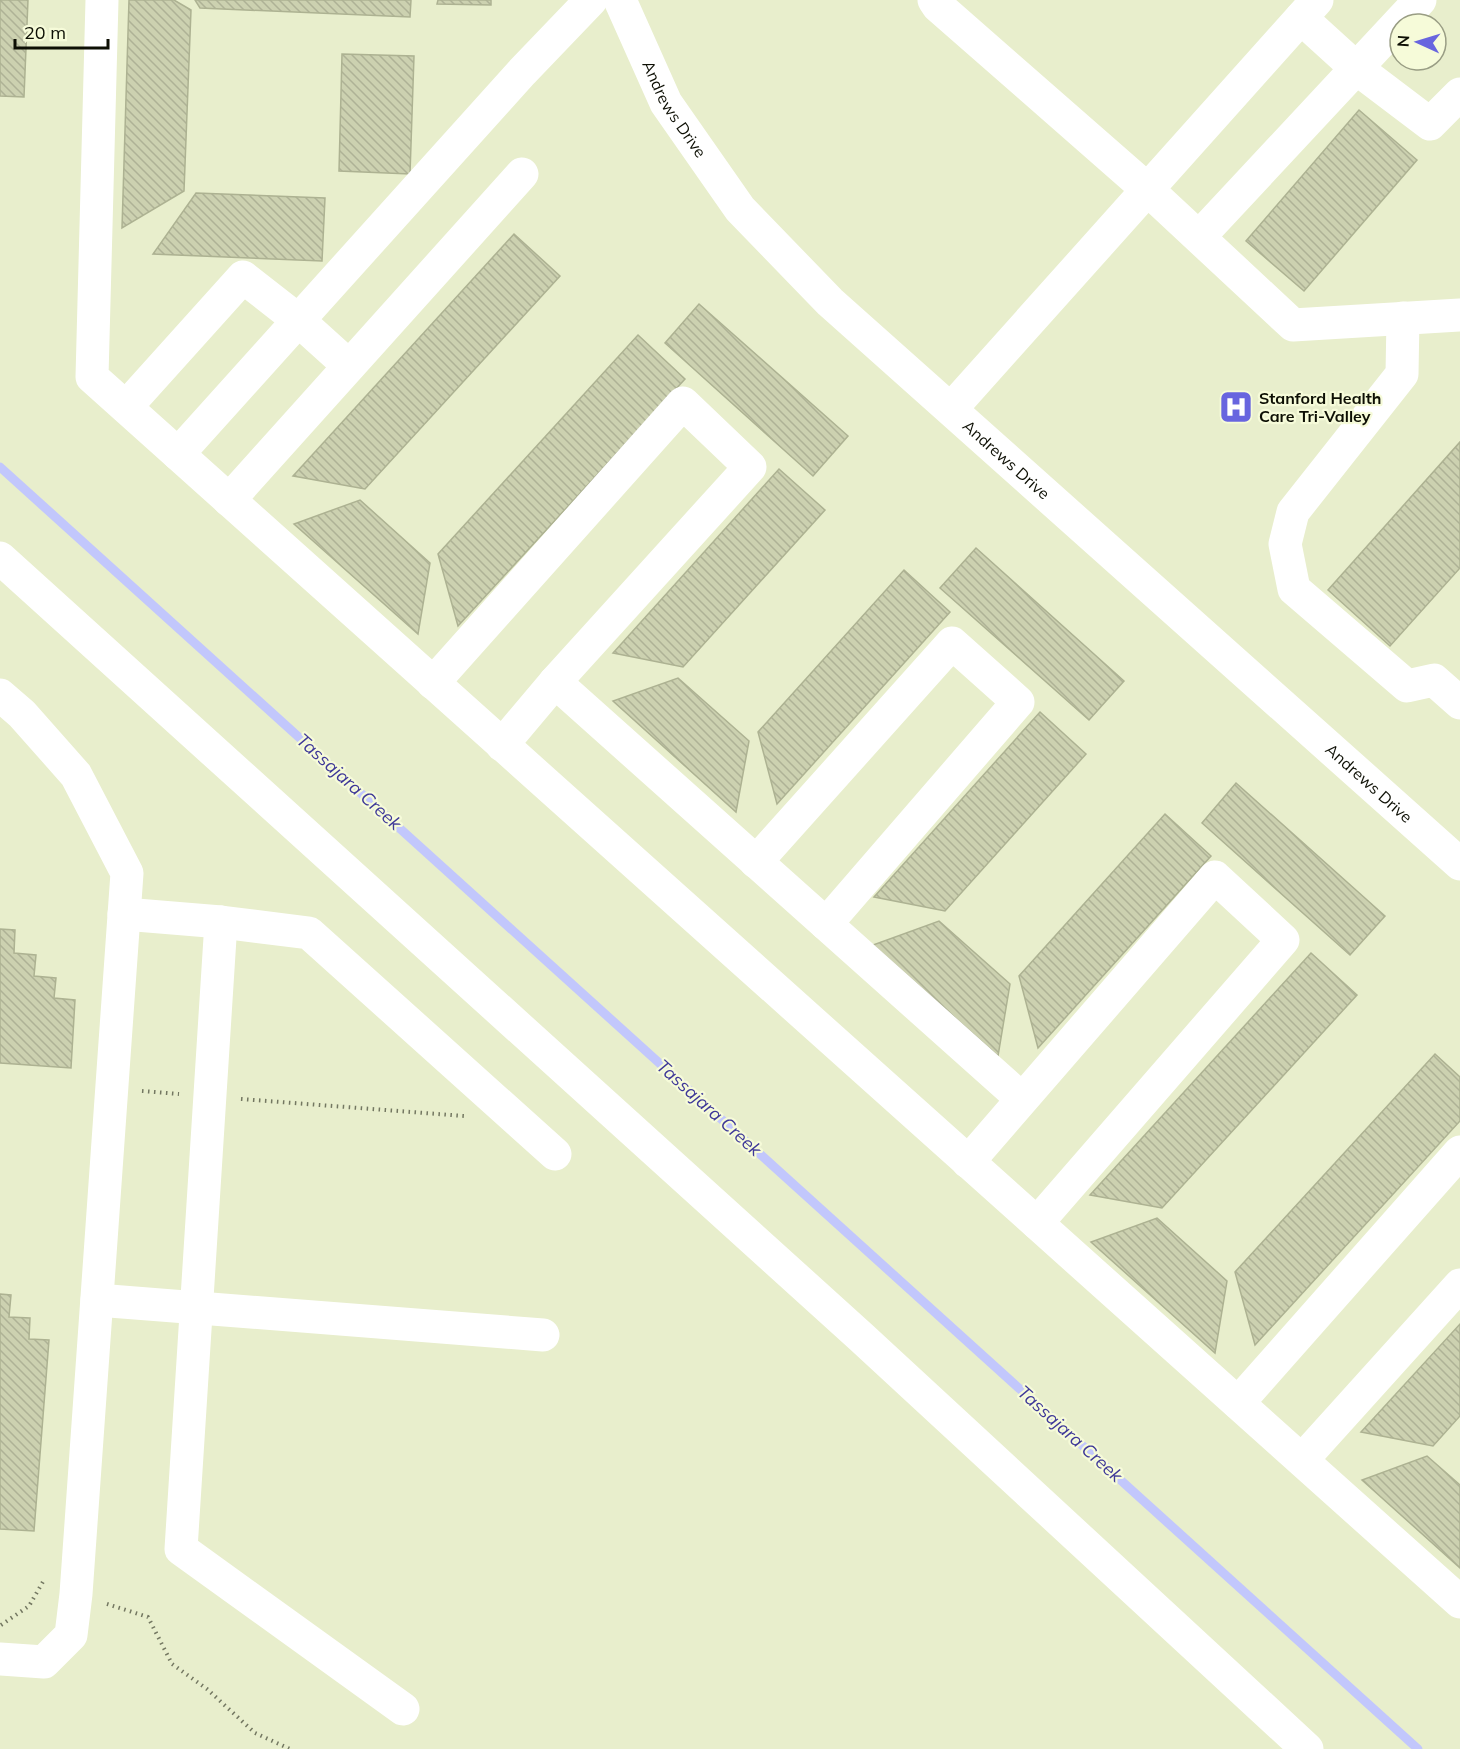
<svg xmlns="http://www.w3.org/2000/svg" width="1460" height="1749" viewBox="0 0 1460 1749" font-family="Mulish,sans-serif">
  <defs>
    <pattern id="building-back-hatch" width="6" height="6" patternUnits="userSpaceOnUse" patternTransform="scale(1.5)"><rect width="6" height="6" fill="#ccd1b0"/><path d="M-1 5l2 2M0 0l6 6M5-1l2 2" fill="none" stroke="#aeb296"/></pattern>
  </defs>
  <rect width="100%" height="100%" fill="#e8eecc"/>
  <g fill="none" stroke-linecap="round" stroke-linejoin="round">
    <polyline stroke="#c2c7fc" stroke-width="9" points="0,467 1418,1749"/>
  </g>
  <g fill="url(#building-back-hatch)" stroke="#adb292" stroke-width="1.5">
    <polygon points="0,0 28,0 24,97 0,96"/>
    <polygon points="129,0 174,0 191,10 184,191 122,228"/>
    <polygon points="195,0 411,0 410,17 200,8"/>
    <polygon points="438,0 491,0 491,5 437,4"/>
    <polygon points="342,54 414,56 410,174 339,171"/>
    <polygon points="1359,110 1417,160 1304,291 1246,241"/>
    <polygon points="196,193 325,198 322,261 153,254"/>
    <polygon points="514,234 560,276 365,489 293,476"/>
    <polygon points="699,304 848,436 813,476 665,343"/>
    <polygon points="638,335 685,379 458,626 438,554"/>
    <polygon points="1460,442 1460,568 1390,646 1328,590"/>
    <polygon points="779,469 825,510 683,667 613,653"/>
    <polygon points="360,500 430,563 418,634 294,524"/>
    <polygon points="976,548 1124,681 1089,720 940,588"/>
    <polygon points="904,570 950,612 777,804 758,732"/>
    <polygon points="678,678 749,741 736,812 613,701"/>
    <polygon points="1040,712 1086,754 945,911 874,897"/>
    <polygon points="1236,783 1385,916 1350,955 1202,823"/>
    <polygon points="1165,814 1211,856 1038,1048 1019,976"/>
    <polygon points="939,921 1010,984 998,1056 873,945"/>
    <polygon points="0,929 15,930 14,953 36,955 34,976 56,978 54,998 75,1000 71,1068 0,1063"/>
    <polygon points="1311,953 1357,995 1162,1208 1090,1195"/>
    <polygon points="1435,1054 1460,1077 1460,1121 1255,1345 1235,1272"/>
    <polygon points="1157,1218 1227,1281 1215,1353 1091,1242"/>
    <polygon points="0,1294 11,1295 9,1317 30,1318 29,1339 49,1340 34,1531 0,1529"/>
    <polygon points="1460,1324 1460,1416 1433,1446 1361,1432"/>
    <polygon points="1427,1456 1460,1485 1460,1568 1362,1480"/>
  </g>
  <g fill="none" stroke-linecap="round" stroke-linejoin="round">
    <g stroke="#737761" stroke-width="4" stroke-dasharray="1.5 4.5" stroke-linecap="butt">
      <polyline points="142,1091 179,1094"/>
      <polyline points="241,1099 464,1116"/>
      <polyline points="107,1604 148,1617 172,1664 207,1689 255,1733 290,1749"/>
      <polyline points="1,1625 29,1606 44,1580"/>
    </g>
    <g stroke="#fff" stroke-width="33">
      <polyline points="102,0 92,377 1460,1602"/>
      <path id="s1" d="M620,0l46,103 74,106 90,93 630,562"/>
      <polyline points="934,0 938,6 1148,190 1293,325 1460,315"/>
      <polyline points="1301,18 1356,68 1430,124 1460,94"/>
      <polyline points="1199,237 1420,0"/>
      <polyline points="1403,318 1402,374 1293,512 1285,544 1294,589 1407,686 1434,680 1460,703"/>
      <polyline points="126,407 243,277 298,320 349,366"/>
      <polyline points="951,409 1317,0"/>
      <polyline points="178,454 522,72 591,0"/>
      <polyline points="229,500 522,174"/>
      <polyline points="0,558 861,1337 1307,1749"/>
      <polyline points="555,682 1022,1099"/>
      <polyline points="433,683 683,403 750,467 555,682 502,745"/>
      <polyline points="0,695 22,714 76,775 127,873 76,1594 71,1635 44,1662 0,1659"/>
      <polyline points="756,862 952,643 1018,702 826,924"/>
      <polyline points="124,914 221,922 309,933 555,1154"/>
      <polyline points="221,922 181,1549 403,1709"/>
      <polyline points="968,1162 1215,877 1283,940 1037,1223"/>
      <polyline points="97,1300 543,1335"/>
      <polyline points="1238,1403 1460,1152"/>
      <polyline points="1302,1460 1460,1285"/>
    </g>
  </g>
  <defs>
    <symbol id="hospital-square" viewBox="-11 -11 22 22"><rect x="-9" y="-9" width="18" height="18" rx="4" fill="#6865df" stroke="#f6fbd9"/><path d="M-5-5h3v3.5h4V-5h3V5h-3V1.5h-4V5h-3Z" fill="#fff"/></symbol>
  </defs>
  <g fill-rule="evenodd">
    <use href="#hospital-square" x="1217" y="388" width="38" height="38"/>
  </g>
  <g text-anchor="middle" stroke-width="4.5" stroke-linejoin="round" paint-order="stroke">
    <g font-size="16" fill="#0d0f04" stroke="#f6fbd9">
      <text dy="6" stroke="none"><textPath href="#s1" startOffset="122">Andrews Drive</textPath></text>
      <text dy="6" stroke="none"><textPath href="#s1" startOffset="608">Andrews Drive</textPath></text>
      <text dy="6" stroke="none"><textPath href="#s1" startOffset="1094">Andrews Drive</textPath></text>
    </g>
    <g font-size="16" font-weight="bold" fill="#0d0f04" stroke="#f6fbd9" text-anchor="start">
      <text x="1259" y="404">Stanford Health<tspan x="1259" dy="18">Care Tri-Valley</tspan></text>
    </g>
    <g font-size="18" font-style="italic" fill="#3e3898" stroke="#f6fbd9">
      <text transform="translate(349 782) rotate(42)" y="6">Tassajara Creek</text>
      <text transform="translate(709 1108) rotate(42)" y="6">Tassajara Creek</text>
      <text transform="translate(1070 1434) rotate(42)" y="6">Tassajara Creek</text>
    </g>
  </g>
  <g transform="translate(1418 42) rotate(274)"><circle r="28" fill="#f6fbd9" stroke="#999d84" stroke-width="1.5"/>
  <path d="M0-4.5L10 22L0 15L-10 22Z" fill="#6865df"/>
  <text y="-9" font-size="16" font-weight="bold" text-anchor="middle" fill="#0d0f04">N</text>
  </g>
  <path d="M15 39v9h93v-9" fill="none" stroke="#0d0f04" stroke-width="3"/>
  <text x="24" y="39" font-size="18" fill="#0d0f04" stroke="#f6fbd9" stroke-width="4.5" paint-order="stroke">20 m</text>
</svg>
